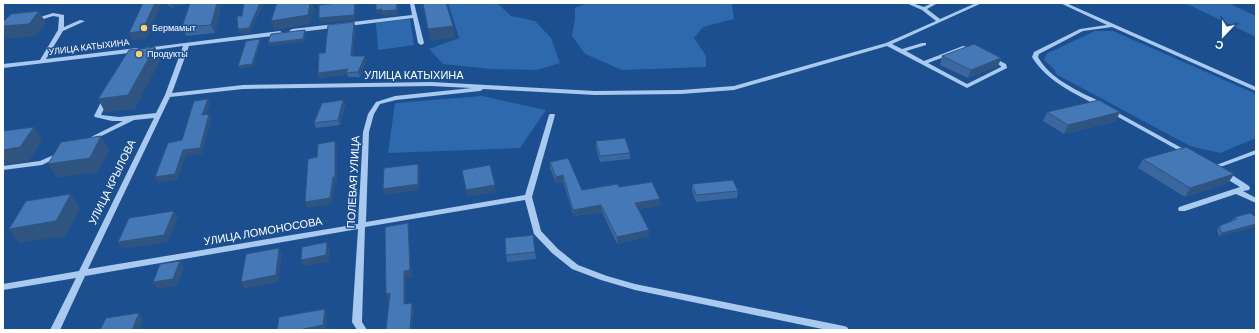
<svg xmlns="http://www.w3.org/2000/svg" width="1259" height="333" viewBox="0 0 1259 333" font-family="Barlow,sans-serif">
  <rect width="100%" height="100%" fill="#1b4f8f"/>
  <g fill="#2e69ad">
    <polygon points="448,3 497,3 511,16 535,21 551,38 560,63 537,70 491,69 443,64 429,49 459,38"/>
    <polygon points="589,3 732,3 734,19 703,27 694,38 706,56 706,67 622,70 585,54 572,36 575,18 575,8"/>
    <polygon points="1185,3 1228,3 1256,16 1256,37"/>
    <polygon points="410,19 414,45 378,50 376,23"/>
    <polygon points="1095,31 1113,31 1256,94 1256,138 1220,153 1190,146 1056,74 1055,70 1044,60 1046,54"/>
    <polygon points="482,96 546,110 520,148 388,153 395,103"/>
  </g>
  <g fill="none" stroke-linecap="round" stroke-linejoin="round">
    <g fill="#a9c9ee" fill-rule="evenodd">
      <polygon points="410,3 414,3 424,43 423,44 421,45 418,43 413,18 292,33 289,31 292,29 412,15"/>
      <path d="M906,3h6l12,4 8,-4h6l-11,6 13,10 36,-16h6l-90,41 10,5 20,-6h4v2l-20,6 18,10 39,-15 12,3v2l-12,-1 -35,13 39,21 34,-17v-1l-11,-6v-2h4l12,6 1,4 -40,20 -80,-42 -153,44 -53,4 -86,1 -112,-6 -1,1 -2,1 -84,9 -16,4 -6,10 -5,18 -3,90 159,-27 24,-80 1,-1h4l1,1 -23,82 9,34 17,18 20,16 29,11 28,8 209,42 3,1 2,3h-22l-192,-40 -34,-10 -29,-11 -20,-16 -18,-19 -9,-34 -160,27 -3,95 5,8h-10l-5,-8 6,-93 -273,47 -25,54h-10l26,-52 -73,12v-6l76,-13 75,-153 -20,2 -45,22h-4l-1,-1 1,-1 38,-19h-11l-17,-4 -1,-1 9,-18 3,-2 3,2 -8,17 18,2 37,-4 9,-18 18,-49 -36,5 -2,-1v-2l135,-17 3,2 -3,2 -91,11 -17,47 71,-8 188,-3 164,9 86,-1 53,-4 152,-43 50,-22 -14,-11zM431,86l41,2 -77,8 -19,6 -8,12 -5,18 -5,92 -270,45 82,-172 73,-8z"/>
      <path d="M1060,3h6l190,84v4l-144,-64 -29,4 -44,23 -1,3c11,19 29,28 48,38 7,3 14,6 19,11l-1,1h-4c-25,-14 -52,-24 -68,-50l2,-5 46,-23 27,-4z"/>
      <polygon points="53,13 64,15 64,27 80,20 85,21 63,31 46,59 137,48 140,50 137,52 3,68 3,64 40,60 58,30 59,17 53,16 34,22 31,20"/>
      <polygon points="1111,109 1189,152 1190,153 1187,155 1185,154 1109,112 1108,111 1109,110"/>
      <polygon points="1256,150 1256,154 1215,169 1213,170 1209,168 1211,167"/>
      <polygon points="58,153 60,154 61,155 60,156 42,165 3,170 3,166 40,161"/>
      <polygon points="1220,171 1226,171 1249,186 1250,188 1249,190 1243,191 1256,198 1256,203 1236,194 1185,211 1179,211 1178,209 1179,207 1240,187 1220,175 1219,173"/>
    </g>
  </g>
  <g fill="#3a679d">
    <polygon points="166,3 188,3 172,8"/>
    <polygon points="190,3 221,3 215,33 186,36 182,27"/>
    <polygon points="354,22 355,27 353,56 366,60 360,77 348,77 347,74 319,78 318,73 325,53"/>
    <polygon points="942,56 1001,58 998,66 968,78 940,65"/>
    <polygon points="343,100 345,105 340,125 316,128 314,123"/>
    <polygon points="1047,112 1116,121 1064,134 1043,121"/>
    <polygon points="596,141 630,153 630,159 600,162 596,148"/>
    <polygon points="1143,159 1234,174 1228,183 1185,197 1138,168"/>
    <polygon points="550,162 582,190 619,187 660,206 638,209 649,236 617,244 602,212 574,216 563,182 556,183 550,168"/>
    <polygon points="692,184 738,191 737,198 696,202 692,191"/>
    <polygon points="1235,217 1256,217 1256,227 1219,236 1217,230 1219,226 1233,221 1232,220"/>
    <polygon points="533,235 536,259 507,262 506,255"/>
  </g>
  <g fill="#305480">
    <polygon points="155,3 162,3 146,39 132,40 129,33"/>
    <polygon points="177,3 188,3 172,8 171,5"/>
    <polygon points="217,3 221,3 215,33 211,25"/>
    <polygon points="260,3 264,3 250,33 240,34 238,29"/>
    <polygon points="310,3 312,3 314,8 310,24 274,30 271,21"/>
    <polygon points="355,3 356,6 355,20 320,23 319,18"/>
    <polygon points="397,3 399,3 397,15 383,16 382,13 377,14 376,10"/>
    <polygon points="39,11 46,23 35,36 6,39 3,34 3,26"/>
    <polygon points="354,22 355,27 353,61 351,56"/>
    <polygon points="453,26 455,38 431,41 428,29"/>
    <polygon points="305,30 306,32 304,42 269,46 268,43"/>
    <polygon points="260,39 261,42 253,67 239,69 238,66"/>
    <polygon points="155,47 161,59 135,109 105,112 98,99"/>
    <polygon points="365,56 366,60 360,77 358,72"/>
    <polygon points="1001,58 998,66 968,78 971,70"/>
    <polygon points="348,69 346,73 347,74 319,78 318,73"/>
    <polygon points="208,99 210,104 204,121 202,115"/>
    <polygon points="343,100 345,105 340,125 338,120"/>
    <polygon points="1120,112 1116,121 1064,134 1068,125"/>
    <polygon points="209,114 211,119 202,154 186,156 177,180 158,183 155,177 183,150"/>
    <polygon points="34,127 42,141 29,161 3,165 3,150"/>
    <polygon points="101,136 109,150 98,172 57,178 48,164"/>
    <polygon points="335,141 337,147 337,183 335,183 332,204 307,208 305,202"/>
    <polygon points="418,164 420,170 419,190 384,195 383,189"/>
    <polygon points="1234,174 1228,183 1185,197 1190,188"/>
    <polygon points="563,175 563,182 556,183 556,177"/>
    <polygon points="495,185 496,192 467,197 466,190"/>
    <polygon points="71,194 80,208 66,236 19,243 9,229"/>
    <polygon points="660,199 660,206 635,210 635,203"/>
    <polygon points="601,205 602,212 574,216 573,210"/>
    <polygon points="174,211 178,217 168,242 122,249 118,242"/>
    <polygon points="408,223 409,229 412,277 406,278 406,311 404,304 404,271"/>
    <polygon points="1256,224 1256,227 1219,236 1222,233"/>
    <polygon points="649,230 649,236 617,244 617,237"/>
    <polygon points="327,242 330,249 329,262 303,266 301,260"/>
    <polygon points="279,248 282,255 278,282 244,289 241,282"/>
    <polygon points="180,261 184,268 177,286 157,289 153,282"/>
    <polygon points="390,293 392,299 388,300 386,294"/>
    <polygon points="412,303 414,310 412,330 410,330"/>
    <polygon points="325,309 327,315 326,330 299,330"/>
    <polygon points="139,313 143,320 139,330 132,330"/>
  </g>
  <g fill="#4478b7" stroke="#305480">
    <polygon points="143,3 155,3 142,31 129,33"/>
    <polygon points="169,3 177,3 171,5"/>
    <polygon points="190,3 217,3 211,25 182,27"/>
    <polygon points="244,3 260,3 249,28 238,29 237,16 242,16"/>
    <polygon points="277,3 310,3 308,15 271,21"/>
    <polygon points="338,3 355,3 354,15 319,18 319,5"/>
    <polygon points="376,3 397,3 396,10 382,11 382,9 376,10"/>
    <polygon points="423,3 446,3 453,26 428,29"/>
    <polygon points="39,11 29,24 3,26 3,22 11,14"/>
    <polygon points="354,22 351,56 365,56 358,72 346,73 348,69 318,73 319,53 325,53 328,25"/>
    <polygon points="305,30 303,39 268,43 271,34"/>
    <polygon points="260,39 252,64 238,66 246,41"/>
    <polygon points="974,44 1001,58 971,70 942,56"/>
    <polygon points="155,47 128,95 98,99 129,50"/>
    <polygon points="208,99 202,115 209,114 200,148 183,150 175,174 155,177 168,143 182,140 194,101"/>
    <polygon points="343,100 338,120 314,123 322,103"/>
    <polygon points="1099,100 1120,112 1068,125 1047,112"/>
    <polygon points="34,127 20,147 3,150 3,131"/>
    <polygon points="101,136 90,158 48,164 61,142"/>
    <polygon points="625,138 630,153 600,156 596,141"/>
    <polygon points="335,141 335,177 333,177 330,198 305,202 308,159 317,157 318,144"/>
    <polygon points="1186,147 1234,174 1190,188 1143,159"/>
    <polygon points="568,158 582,190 618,184 619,187 652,182 660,199 635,203 649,230 617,237 601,205 573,210 563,175 556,177 550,162"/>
    <polygon points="418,164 418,184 383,189 384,168"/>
    <polygon points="490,165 495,185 466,190 462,170"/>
    <polygon points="733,180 738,191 696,195 692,184"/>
    <polygon points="71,194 56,221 9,229 26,201"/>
    <polygon points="174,211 164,235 118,242 129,218"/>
    <polygon points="1250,213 1256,217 1256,224 1222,233 1219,226 1237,219 1235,217"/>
    <polygon points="408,223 410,270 404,271 404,304 412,303 410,330 386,330 390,293 386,294 385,227"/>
    <polygon points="533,235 535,252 506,255 505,238"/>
    <polygon points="327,242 326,255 301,260 302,247"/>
    <polygon points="279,248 276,275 241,282 246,254"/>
    <polygon points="180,261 173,279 153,282 160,264"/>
    <polygon points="325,309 323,325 299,330 277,330 279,317"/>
    <polygon points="139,313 132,330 100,330 106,318"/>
  </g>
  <g fill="#ffd166" stroke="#1b4f8f" stroke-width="1.5">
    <circle cx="144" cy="28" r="4"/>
    <circle cx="139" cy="54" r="4"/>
  </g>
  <g text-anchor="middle" stroke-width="3" stroke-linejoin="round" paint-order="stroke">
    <g font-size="9" fill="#fff" stroke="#1b4f8f" text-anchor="start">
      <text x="152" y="31">Бермамыт</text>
      <text x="147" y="57">Продукты</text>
    </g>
    <g font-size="9" fill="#fff" stroke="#1b4f8f">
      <text transform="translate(89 47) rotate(-7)" y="3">УЛИЦА КАТЫХИНА</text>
    </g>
    <g font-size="11" fill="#fff" stroke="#1b4f8f">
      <text x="414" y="79">УЛИЦА КАТЫХИНА</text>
      <text transform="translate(112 182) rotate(-64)" y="4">УЛИЦА КРЫЛОВА</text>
      <text transform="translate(353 182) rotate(-87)" y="4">ПОЛЕВАЯ УЛИЦА</text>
      <text transform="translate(263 231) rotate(-10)" y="4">УЛИЦА ЛОМОНОСОВА</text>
    </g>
  </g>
  <rect width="1259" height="333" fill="none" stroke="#ffffff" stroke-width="8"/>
  <g transform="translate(1223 36) rotate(202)" stroke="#1b4f8f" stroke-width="3" paint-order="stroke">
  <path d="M0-3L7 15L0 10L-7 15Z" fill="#ffffff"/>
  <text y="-6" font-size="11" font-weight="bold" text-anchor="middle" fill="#ffffff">С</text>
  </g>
</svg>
